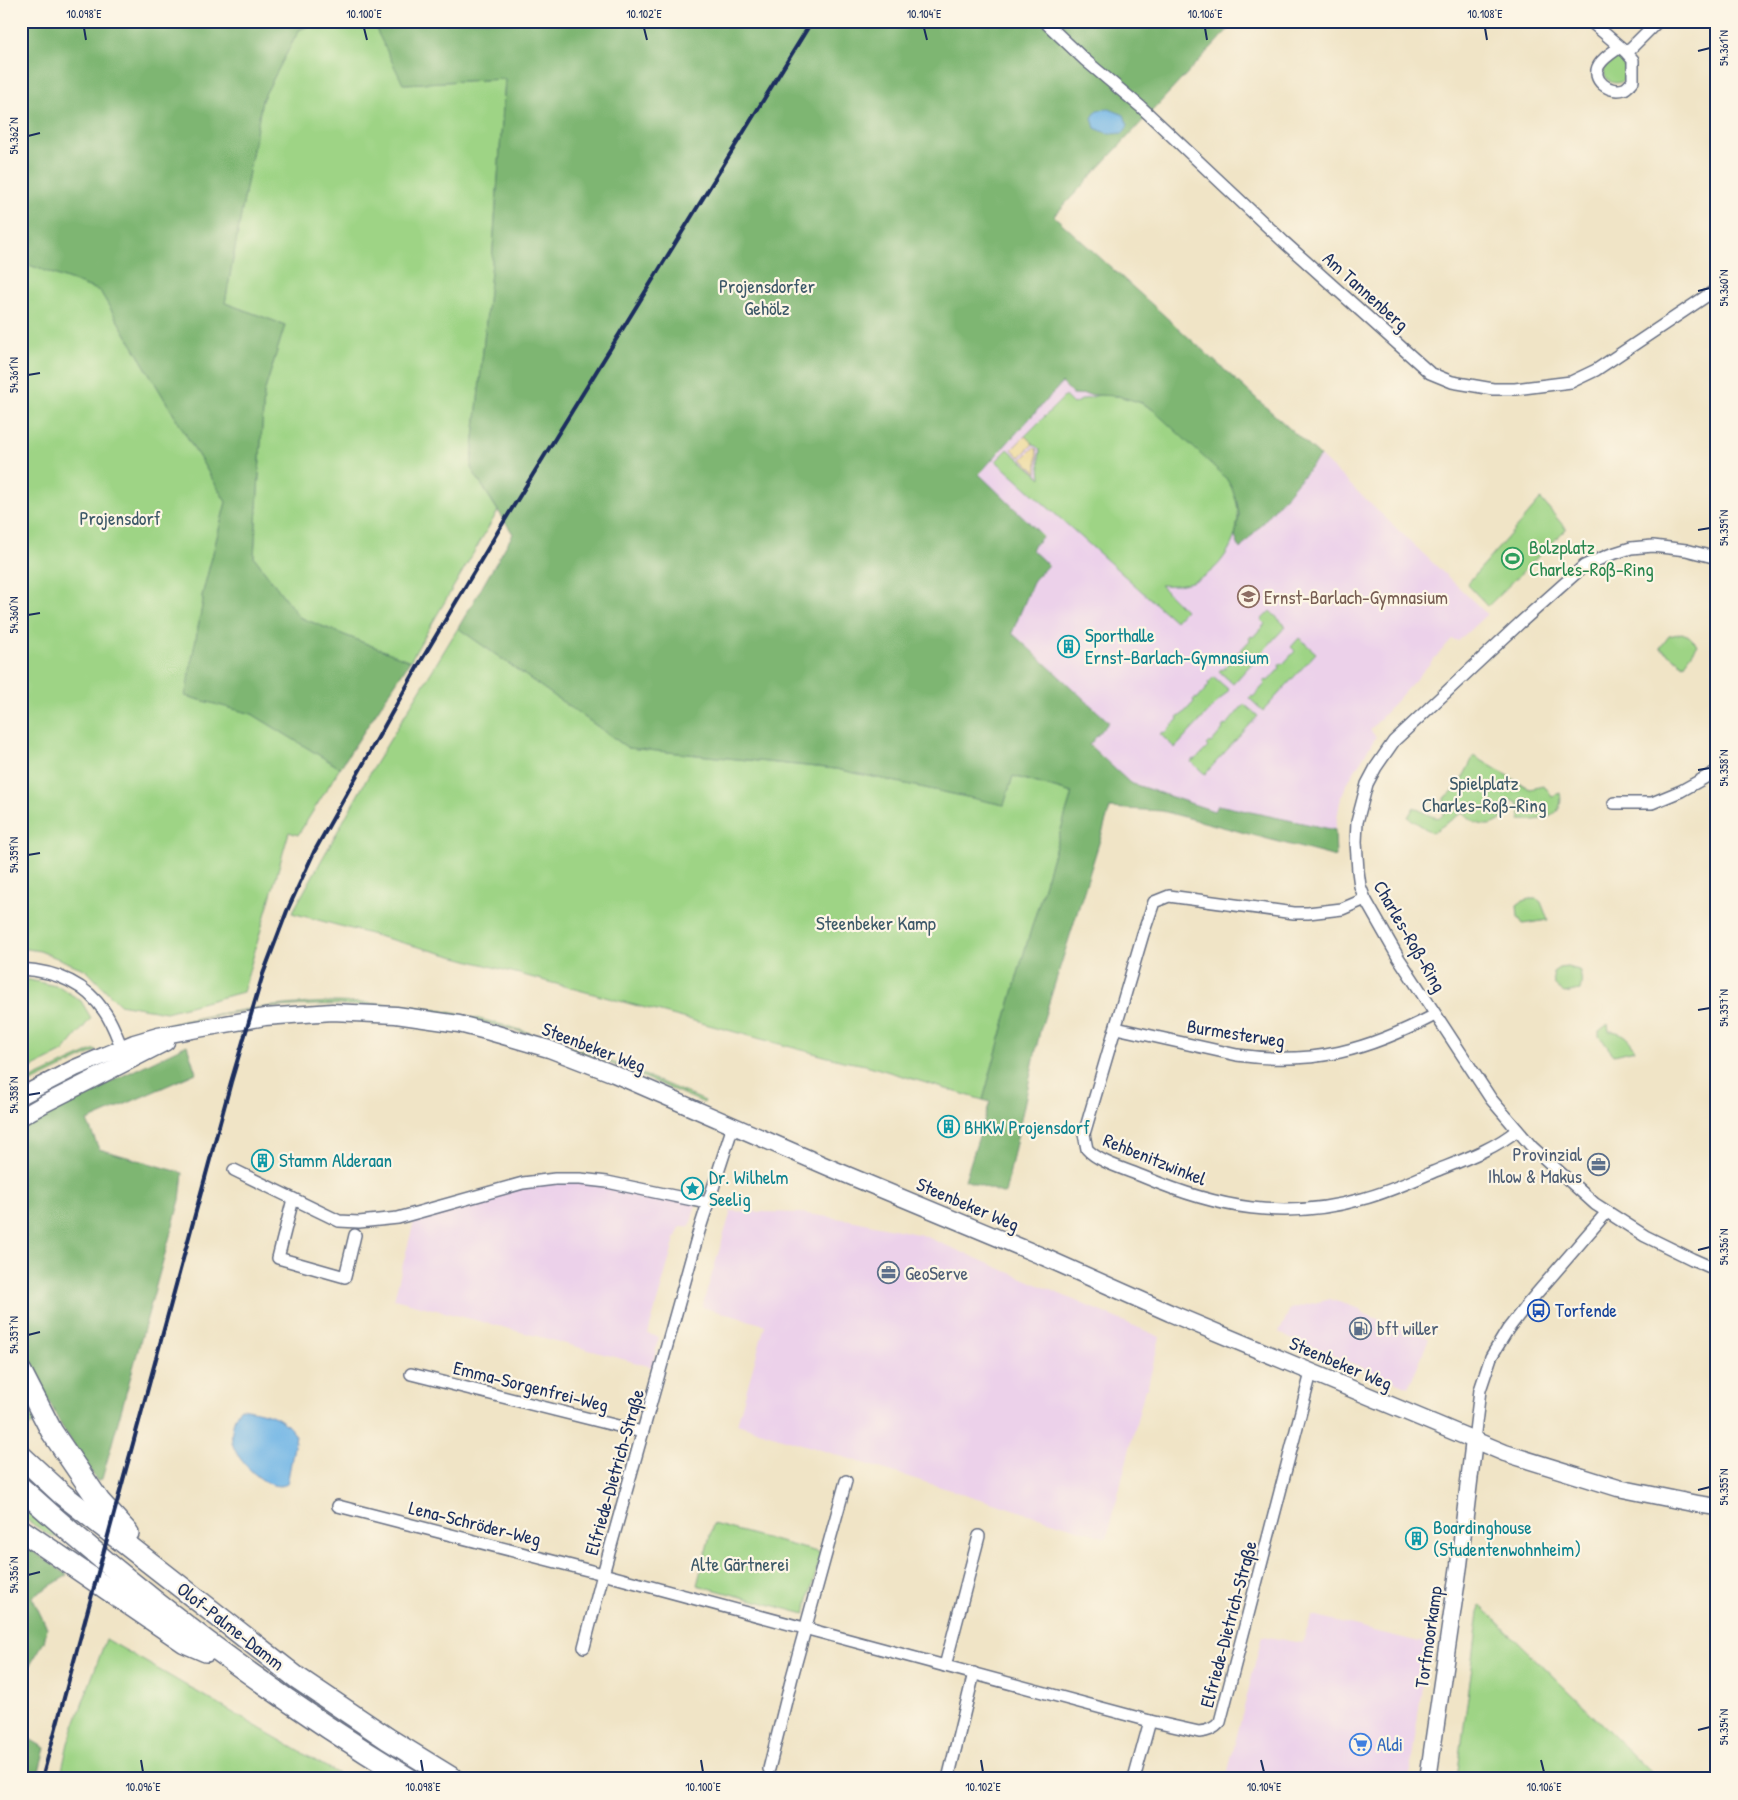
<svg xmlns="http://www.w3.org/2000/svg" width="1738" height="1800" viewBox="0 0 1738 1800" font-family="'Patrick Hand',sans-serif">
  <rect width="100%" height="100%" fill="#fcf5e5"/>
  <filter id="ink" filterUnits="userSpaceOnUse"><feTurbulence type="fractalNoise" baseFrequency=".02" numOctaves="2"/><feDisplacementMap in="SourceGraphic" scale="10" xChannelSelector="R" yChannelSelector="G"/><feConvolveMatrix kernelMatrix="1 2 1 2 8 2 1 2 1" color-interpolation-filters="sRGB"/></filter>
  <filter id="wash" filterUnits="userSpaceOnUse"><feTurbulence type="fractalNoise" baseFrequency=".0096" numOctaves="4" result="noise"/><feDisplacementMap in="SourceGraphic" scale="20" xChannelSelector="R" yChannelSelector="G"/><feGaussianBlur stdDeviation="1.12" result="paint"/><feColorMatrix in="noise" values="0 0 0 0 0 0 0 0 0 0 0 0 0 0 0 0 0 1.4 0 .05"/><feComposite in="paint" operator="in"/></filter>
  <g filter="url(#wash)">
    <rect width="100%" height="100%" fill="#f0e4c6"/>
    <g fill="#ecd1ea">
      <polygon points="1062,382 1073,394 1118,396 1142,403 1152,409 1221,472 1238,525 1235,537 1240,548 1320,456 1487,614 1458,641 1452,639 1370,730 1376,737 1346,785 1340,802 1335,830 1219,805 1214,811 1130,783 1089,744 1109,722 1012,633 1034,580 1048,565 1031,549 979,474"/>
      <polygon points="580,1181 696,1204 690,1226 680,1227 675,1239 648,1334 659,1337 652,1367 548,1339 394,1299 416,1214 522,1186"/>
      <polygon points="731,1211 801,1213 850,1220 922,1235 1160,1337 1147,1389 1145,1389 1107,1538 737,1424 765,1325 702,1307"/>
      <polygon points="1330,1299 1360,1309 1362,1313 1429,1338 1409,1387 1279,1333 1290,1309"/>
      <polygon points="1312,1616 1428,1644 1409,1779 1226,1779 1262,1636 1302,1643"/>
    </g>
    <g fill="#9ed485" stroke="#5c8272">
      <polygon points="315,23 373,23 404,84 505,79 492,262 471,468 498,511 410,661 299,617 254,557 264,393 285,325 225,303 262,100 299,30"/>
      <circle cx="1616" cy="71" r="12"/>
      <polygon points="21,262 100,291 226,502 202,596 203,601 186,696 252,714 340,768 298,835 289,832 243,992 166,1012 119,1004 86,970 40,951 21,948"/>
      <path d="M1099,395c20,0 35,3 53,14 14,12 28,25 42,38 9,9 20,17 28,26 23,26 20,62 -1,88 -15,19 -36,26 -61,24l25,25 -10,11 -179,-160 12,-12 33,29 -2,-20 1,-8 -15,-14 40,-40 8,8 11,-5z"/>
      <polygon points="1541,499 1566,529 1488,606 1467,584"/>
      <polygon points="1270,611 1286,626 1233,684 1219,671 1221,669 1223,670 1235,656 1234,655 1236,652 1238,653 1250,640 1249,639 1251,636 1253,637 1265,624 1261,620"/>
      <polygon points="458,628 628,748 836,769 1004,805 1013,776 1072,793 1021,963 983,1100 866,1065 843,1061 292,913 374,766"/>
      <polygon points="1682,633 1689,636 1698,645 1684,665 1660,648 1669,636"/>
      <polygon points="1299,638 1316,653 1263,711 1249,698 1251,696 1253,697 1265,684 1264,682 1266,680 1268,681 1280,668 1279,666 1281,663 1283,664 1295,651 1291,647"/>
      <polygon points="1214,677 1229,690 1175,748 1160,734 1163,732 1165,733 1178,719 1177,717 1181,716 1194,702 1193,700 1195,698 1197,699 1209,685 1208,683"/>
      <polygon points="1244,704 1258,716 1205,774 1191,762 1193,759 1195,760 1208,747 1206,745 1209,742 1211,743 1223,729 1222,728 1224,725 1226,726"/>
      <path d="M1474,756l56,33 13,-3 4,3 5,7 8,-3c6,26 -21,28 -40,27l-1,-16 -7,-4c-2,15 -16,29 -32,24 -7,-1 -12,-8 -17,-12l-31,21 -24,-16 6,-10c16,9 35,22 30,-9 15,-8 22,-28 30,-42z"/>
      <polygon points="1529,899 1537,899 1541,902 1548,920 1523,924 1518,917 1517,905 1521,902"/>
      <path d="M1567,967l12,3c3,8 3,12 1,20l-16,3 -10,-9 -1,-12 6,-4z"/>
      <polygon points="21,978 60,987 81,1001 91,1018 63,1052 21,1073"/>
      <path d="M332,1002c37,1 74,2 110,9 92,17 178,53 263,90l-1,2c-56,-24 -111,-49 -169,-67 -121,-37 -253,-44 -376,-6l4,-4c56,-14 111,-22 169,-24z"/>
      <path d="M1608,1024l1,7c13,0 21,8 26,19l-21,5c-6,-6 -9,-13 -15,-19v-5z"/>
      <polygon points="95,1049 96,1051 21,1087 21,1084"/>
      <polygon points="105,1063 71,1080 21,1111 21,1105 69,1077"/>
      <polygon points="21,1396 35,1422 23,1431 21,1430"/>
      <polygon points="21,1503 59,1538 49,1535 21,1516"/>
      <polygon points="713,1524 821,1553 805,1614 697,1585"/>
      <polygon points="1480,1605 1658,1779 1457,1779"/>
      <polygon points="106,1639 347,1779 60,1779 68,1743"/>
    </g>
    <g fill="#7eb672" stroke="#4c7268">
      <polygon points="21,21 1236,21 1054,216 1320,456 1240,549 1235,537 1239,515 1237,503 1231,486 1225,477 1152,409 1142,403 1118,396 1073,394 1062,383 979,474 1043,536 1031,549 1048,565 1034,580 1012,633 1109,722 1089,745 1130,783 1214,811 1218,805 1335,830 1336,857 1162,811 1110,808 1040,1031 1005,1194 965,1180 990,1102 983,1100 1021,963 1072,793 1013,776 1004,805 836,769 628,748 458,628 513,534 471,468 492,262 505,79 403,84 373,23 315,23 299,30 262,100 225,303 285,325 264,393 254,557 299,617 410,661 340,768 252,714 185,696 203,601 202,596 226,502 100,291 21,262"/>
      <polygon points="187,1045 196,1073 87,1121 99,1149 183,1173 180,1200 102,1479 97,1481 61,1425 21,1346 21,1129 52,1110"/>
      <polygon points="21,1543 68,1575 32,1597 47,1628 44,1642 21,1680"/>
      <polygon points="21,1734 45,1748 37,1779 21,1779"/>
    </g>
    <g fill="#eeda9e" stroke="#84847e">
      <polygon points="1025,436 1033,444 1020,457 1012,449"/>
      <polygon points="1034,447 1037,450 1037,473 1022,459"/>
    </g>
    <g fill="#6fb5e6" stroke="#4572a2">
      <polygon points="1109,109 1124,115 1128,126 1123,133 1109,134 1095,128 1092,118 1097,110"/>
      <path d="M241,1408c23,4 42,7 55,28l-9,48c-17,10 -47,-21 -53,-36 -3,-7 -3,-15 -1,-23 1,-6 3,-13 8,-17z"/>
    </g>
  </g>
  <g filter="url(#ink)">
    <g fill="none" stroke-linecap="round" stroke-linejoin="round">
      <defs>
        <g id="street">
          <polyline points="1044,21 1085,60 1141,107 1284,242 1430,373 1452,382 1493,389 1515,389 1571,382 1596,370 1717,289"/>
          <polyline points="1590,21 1625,51 1631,48 1658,21"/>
          <path d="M1620,47c-7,5 -16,10 -21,18 -9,15 11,29 25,24 3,-1 7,-6 9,-8v-21l-8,-9"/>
          <polyline points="1717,558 1686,550 1653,546 1631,548 1609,555 1584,566 1520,623 1394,741 1376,767 1367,784 1357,822 1356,842 1358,871 1360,886 1365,899 1398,957 1491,1099 1532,1147 1595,1204 1645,1236 1692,1259 1717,1270"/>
          <polyline points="1614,803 1652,803 1681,791 1717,771"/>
          <path d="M1365,899l-23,10 -34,4h-14l-125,-17 -15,6 -11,32 -59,200 3,15c11,13 41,21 57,28 73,31 141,44 218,22 24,-6 48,-17 71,-27 27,-11 62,-23 84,-42"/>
          <path d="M21,969c33,2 64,14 83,42 9,12 14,29 20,42"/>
          <path d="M1116,1028l121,27c76,11 131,-5 198,-40"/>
          <path d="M733,1126l-34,105 -96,343 547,147 49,11c9,-1 15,-3 21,-10l91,-349"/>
          <polyline points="234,1170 339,1221 359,1222 398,1218 523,1183 555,1179 580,1179 607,1182 707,1203"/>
          <polyline points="293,1199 278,1258 345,1277 355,1235"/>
          <polyline points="411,1374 642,1432"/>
          <polyline points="1474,1440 1480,1390 1491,1357 1508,1329 1525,1307 1607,1212"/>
          <polyline points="338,1506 603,1574 584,1647"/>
          <polyline points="945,1666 979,1536"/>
          <polyline points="769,1769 792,1677 846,1481"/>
          <polyline points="948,1779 974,1673"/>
          <polyline points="1134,1779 1150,1721"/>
        </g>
        <g id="secondary">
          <polyline points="21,1096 75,1068 134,1043 158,1036 265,1017 332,1012 396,1015 459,1024 490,1032 549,1049 614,1074 828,1167 1044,1257 1170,1313 1505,1453 1618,1488 1697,1504 1717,1507"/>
          <polyline points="21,1117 44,1104 166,1042"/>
          <polyline points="1428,1779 1459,1565 1474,1440"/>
        </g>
        <g id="highway">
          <polyline points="21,1372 52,1432 99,1501 128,1533"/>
          <polyline points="21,1456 63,1495 296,1677 388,1739 453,1779"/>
          <path d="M21,1488c119,108 250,207 388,291"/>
          <polyline points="21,1530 185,1642 206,1651"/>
        </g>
      </defs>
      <use href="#street" stroke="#666e82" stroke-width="14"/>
      <use href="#secondary" stroke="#666e82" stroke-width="19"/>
      <use href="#highway" stroke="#666e82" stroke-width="24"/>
      <use href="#street" stroke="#fff" stroke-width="11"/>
      <use href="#secondary" stroke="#fff" stroke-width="16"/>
      <use href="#highway" stroke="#fff" stroke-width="21"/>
      <polyline stroke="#1b2f5e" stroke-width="4" points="42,1779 231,1082 263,974 287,911 314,852 418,666 500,528 812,21"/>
    </g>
  </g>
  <path fill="none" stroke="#1b2f5e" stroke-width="2" d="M84,28l2,12M364,28l3,12M644,28l3,12M924,28l3,12M1205,28l2,12M1485,28l2,12M1698,51l12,-3M28,136l12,-3M1698,291l12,-3M28,375l12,-2M1698,530l12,-2M28,615l12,-2M1698,770l12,-2M28,855l12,-2M1698,1010l12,-2M28,1095l12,-2M1698,1250l12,-3M28,1335l12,-3M1698,1490l12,-3M28,1575l12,-3M1698,1730l12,-3M141,1760l2,12M421,1760l2,12M701,1760l2,12M981,1760l2,12M1261,1760l3,12M1541,1760l3,12"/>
  <defs>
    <symbol id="stadium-ring" viewBox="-11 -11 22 22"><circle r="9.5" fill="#fcf5e5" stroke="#2e9e5b" stroke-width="1.5"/><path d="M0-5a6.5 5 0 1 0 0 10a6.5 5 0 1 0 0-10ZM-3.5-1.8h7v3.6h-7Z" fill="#2e9e5b"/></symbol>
    <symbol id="school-ring" viewBox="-11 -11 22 22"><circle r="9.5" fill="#fcf5e5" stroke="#8d6e63" stroke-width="1.5"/><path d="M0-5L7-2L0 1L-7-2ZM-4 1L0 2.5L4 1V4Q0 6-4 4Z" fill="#8d6e63"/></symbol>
    <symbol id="building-ring" viewBox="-11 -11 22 22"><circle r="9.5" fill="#fcf5e5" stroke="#0f9aa8" stroke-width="1.5"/><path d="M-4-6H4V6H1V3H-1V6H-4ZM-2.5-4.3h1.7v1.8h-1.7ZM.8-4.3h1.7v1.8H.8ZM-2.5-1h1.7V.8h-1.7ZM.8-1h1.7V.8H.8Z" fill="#0f9aa8"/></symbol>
    <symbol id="office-ring" viewBox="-11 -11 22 22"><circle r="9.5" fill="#fcf5e5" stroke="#5c6f8a" stroke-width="1.5"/><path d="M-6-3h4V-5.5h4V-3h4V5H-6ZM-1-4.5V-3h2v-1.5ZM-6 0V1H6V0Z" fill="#5c6f8a"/></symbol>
    <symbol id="sight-ring" viewBox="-11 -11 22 22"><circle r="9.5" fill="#fcf5e5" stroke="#0f9aa8" stroke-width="1.5"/><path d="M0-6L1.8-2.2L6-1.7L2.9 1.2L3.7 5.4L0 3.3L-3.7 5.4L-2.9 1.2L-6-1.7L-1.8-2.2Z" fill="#0f9aa8"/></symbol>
    <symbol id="bus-ring" viewBox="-11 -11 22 22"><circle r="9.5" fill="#fcf5e5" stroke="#1a4fb4" stroke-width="1.5"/><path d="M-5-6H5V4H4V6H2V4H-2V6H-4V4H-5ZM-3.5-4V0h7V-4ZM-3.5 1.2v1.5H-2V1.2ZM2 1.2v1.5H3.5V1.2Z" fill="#1a4fb4"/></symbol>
    <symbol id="fuel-ring" viewBox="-11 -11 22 22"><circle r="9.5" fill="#fcf5e5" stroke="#5c6f8a" stroke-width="1.5"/><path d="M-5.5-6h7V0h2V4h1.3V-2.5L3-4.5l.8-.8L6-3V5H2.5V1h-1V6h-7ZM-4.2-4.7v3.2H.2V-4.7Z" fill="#5c6f8a"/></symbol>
    <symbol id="supermarket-ring" viewBox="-11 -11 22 22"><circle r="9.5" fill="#fcf5e5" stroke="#3f7fe0" stroke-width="1.5"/><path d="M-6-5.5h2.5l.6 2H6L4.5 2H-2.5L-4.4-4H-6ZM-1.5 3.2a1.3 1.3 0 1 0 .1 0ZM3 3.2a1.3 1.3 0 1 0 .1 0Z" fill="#3f7fe0"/></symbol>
  </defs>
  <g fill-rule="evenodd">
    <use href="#stadium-ring" x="1500" y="546" width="25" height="25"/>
    <use href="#school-ring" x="1236" y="584" width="25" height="25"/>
    <use href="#building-ring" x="1056" y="634" width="25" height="25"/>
    <use href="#building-ring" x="936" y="1114" width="25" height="25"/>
    <use href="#building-ring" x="250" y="1148" width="25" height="25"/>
    <use href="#office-ring" x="1586" y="1152" width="25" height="25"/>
    <use href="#sight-ring" x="680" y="1176" width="25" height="25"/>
    <use href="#office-ring" x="876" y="1260" width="25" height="25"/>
    <use href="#bus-ring" x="1526" y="1298" width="25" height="25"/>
    <use href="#fuel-ring" x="1348" y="1316" width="25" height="25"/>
    <use href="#building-ring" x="1404" y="1526" width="25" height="25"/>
    <use href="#supermarket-ring" x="1348" y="1732" width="25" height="25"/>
  </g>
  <g text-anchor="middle" stroke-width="4.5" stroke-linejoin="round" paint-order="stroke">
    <g font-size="19" fill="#3c5868" stroke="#fcf5e5">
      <text x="767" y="293">Projensdorfer<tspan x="767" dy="22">Gehölz</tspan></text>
      <text x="120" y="525">Projensdorf</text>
      <text x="1484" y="790">Spielplatz<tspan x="1484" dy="22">Charles-Roß-Ring</tspan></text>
      <text x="876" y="930">Steenbeker Kamp</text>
      <text x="740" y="1571">Alte Gärtnerei</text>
    </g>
    <g font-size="19" fill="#1b2f5e" stroke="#fcf5e5">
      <text transform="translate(1366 291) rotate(42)" y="7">Am Tannenberg</text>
      <text transform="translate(1410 936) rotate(60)" y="7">Charles-Roß-Ring</text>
      <text transform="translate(1236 1033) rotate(9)" y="7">Burmesterweg</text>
      <text transform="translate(594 1047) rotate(21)" y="7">Steenbeker Weg</text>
      <text transform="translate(1155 1159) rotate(22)" y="7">Rehbenitzwinkel</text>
      <text transform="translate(968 1204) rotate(23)" y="7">Steenbeker Weg</text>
      <text transform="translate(1341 1363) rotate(23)" y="7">Steenbeker Weg</text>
      <text transform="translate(531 1386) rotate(14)" y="7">Emma-Sorgenfrei-Weg</text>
      <text transform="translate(614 1472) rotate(-74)" y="7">Elfriede-Dietrich-Straße</text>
      <text transform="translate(475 1523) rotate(14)" y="7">Lena-Schröder-Weg</text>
      <text transform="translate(1228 1624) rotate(-75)" y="7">Elfriede-Dietrich-Straße</text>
      <text transform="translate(231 1626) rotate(38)" y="7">Olof-Palme-Damm</text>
      <text transform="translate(1428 1637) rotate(-82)" y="7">Torfmoorkamp</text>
    </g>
    <g font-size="19" fill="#27864d" stroke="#fcf5e5" text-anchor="start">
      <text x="1529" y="554">Bolzplatz<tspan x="1529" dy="22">Charles-Roß-Ring</tspan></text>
    </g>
    <g font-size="19" fill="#785e54" stroke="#fcf5e5" text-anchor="start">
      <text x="1264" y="604">Ernst-Barlach-Gymnasium</text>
    </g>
    <g font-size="19" fill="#0d838f" stroke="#fcf5e5" text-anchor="start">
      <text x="1085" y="642">Sporthalle<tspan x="1085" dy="22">Ernst-Barlach-Gymnasium</tspan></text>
      <text x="964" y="1134">BHKW Projensdorf</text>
      <text x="279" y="1167">Stamm Alderaan</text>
      <text x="709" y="1184">Dr. Wilhelm<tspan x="709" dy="22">Seelig</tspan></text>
      <text x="1433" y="1534">Boardinghouse<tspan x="1433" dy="22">(Studentenwohnheim)</tspan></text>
    </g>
    <g font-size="19" fill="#4e5e75" stroke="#fcf5e5" text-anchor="start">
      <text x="1582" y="1161" text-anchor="end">Provinzial<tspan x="1582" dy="22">Ihlow &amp; Makus</tspan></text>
      <text x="905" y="1280">GeoServe</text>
      <text x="1377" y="1335">bft willer</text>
    </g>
    <g font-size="19" fill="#164399" stroke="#fcf5e5" text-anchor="start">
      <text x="1555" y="1317">Torfende</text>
    </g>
    <g font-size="19" fill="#366cbe" stroke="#fcf5e5" text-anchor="start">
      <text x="1377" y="1751">Aldi</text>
    </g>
  </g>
  <rect width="1738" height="1800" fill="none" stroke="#fcf5e5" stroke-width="55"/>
  <rect x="28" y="28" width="1682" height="1744" fill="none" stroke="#1b2f5e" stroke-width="2"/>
  <g font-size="12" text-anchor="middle" fill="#1b2f5e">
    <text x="84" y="18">10.098°E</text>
    <text x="364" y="18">10.100°E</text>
    <text x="644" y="18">10.102°E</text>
    <text x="924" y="18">10.104°E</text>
    <text x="1205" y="18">10.106°E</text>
    <text x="1485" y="18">10.108°E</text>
    <text transform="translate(1724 48) rotate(-90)" y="4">54.361°N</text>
    <text transform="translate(14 136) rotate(-90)" y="4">54.362°N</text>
    <text transform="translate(1724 288) rotate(-90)" y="4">54.360°N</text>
    <text transform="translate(14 375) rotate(-90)" y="4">54.361°N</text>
    <text transform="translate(1724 528) rotate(-90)" y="4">54.359°N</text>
    <text transform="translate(14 615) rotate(-90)" y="4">54.360°N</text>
    <text transform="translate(1724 768) rotate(-90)" y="4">54.358°N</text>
    <text transform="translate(14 855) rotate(-90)" y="4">54.359°N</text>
    <text transform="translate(1724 1008) rotate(-90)" y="4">54.357°N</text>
    <text transform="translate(14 1095) rotate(-90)" y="4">54.358°N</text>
    <text transform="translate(1724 1247) rotate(-90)" y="4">54.356°N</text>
    <text transform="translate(14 1335) rotate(-90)" y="4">54.357°N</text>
    <text transform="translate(1724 1487) rotate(-90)" y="4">54.355°N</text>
    <text transform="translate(14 1575) rotate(-90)" y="4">54.356°N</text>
    <text transform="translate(1724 1727) rotate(-90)" y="4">54.354°N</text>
    <text x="143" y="1791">10.096°E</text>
    <text x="423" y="1791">10.098°E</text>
    <text x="703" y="1791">10.100°E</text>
    <text x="983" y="1791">10.102°E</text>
    <text x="1264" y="1791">10.104°E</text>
    <text x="1544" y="1791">10.106°E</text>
  </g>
</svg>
